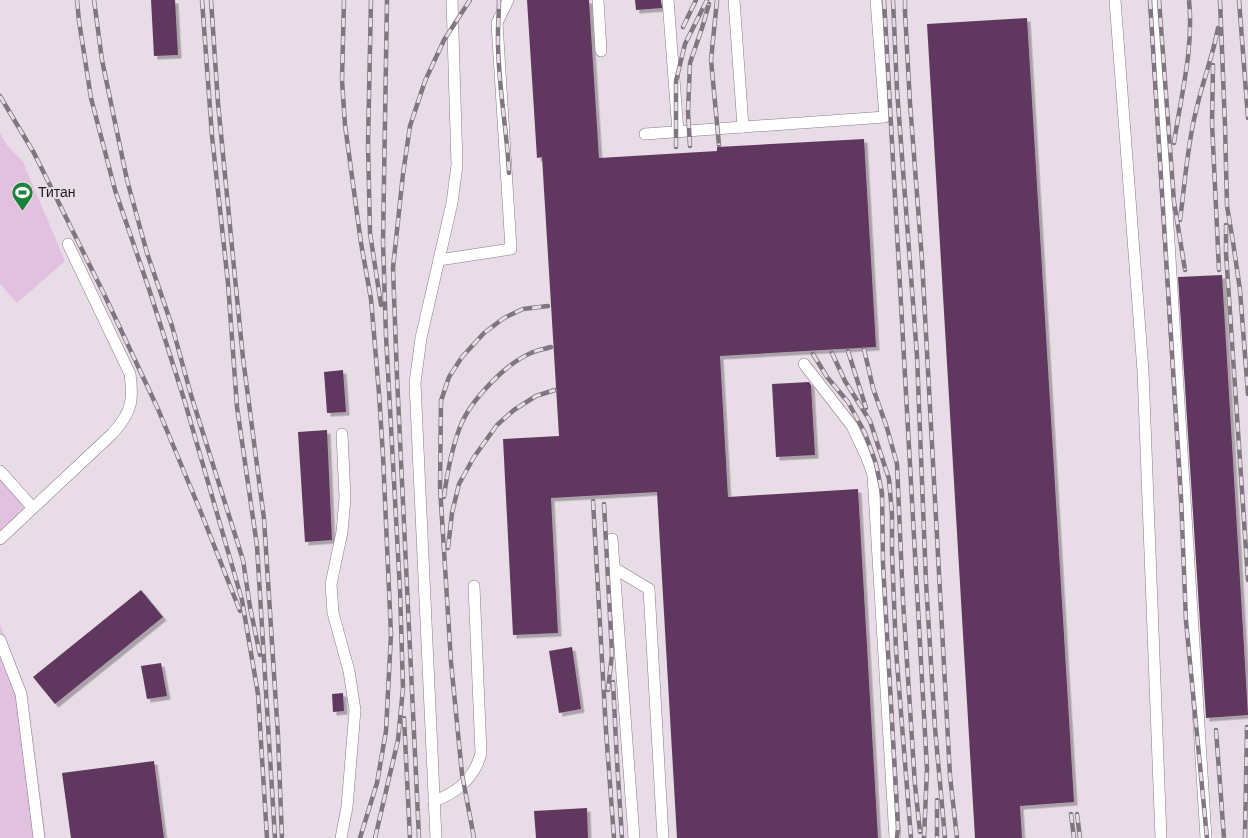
<svg xmlns="http://www.w3.org/2000/svg" width="1248" height="838" viewBox="0 0 1248 838" font-family="'DM Sans',sans-serif">
  <defs>
    <filter id="shadow"><feDropShadow dx="3.5" dy="3.5" stdDeviation="0" flood-color="#0004"/></filter>
  </defs>
  <rect width="100%" height="100%" fill="#e8dce7"/>
  <g fill="#e1c1df">
    <polygon points="0,133 7,145 23,162 65,261 17,303 0,284"/>
    <polygon points="0,466 39,509 0,545"/>
    <polygon points="0,624 27,692 46,838 0,838"/>
  </g>
  <g fill="#60385f" filter="url(#shadow)">
    <polygon points="151,0 175,0 178,55 154,56"/>
    <polygon points="527,0 589,0 599,158 717,151 717,147 864,139 876,347 720,356 728,497 858,489 878,838 677,838 657,492 551,498 558,633 513,635 503,439 559,436 542,157 537,158"/>
    <polygon points="635,0 661,0 662,8 636,10"/>
    <polygon points="1027,18 1074,802 1020,806 1022,838 975,838 927,24"/>
    <polygon points="1222,275 1248,715 1206,718 1178,277"/>
    <polygon points="343,370 346,412 327,413 324,372"/>
    <polygon points="809,382 811,385 815,455 776,457 772,384"/>
    <polygon points="327,430 332,540 305,542 298,432"/>
    <polygon points="141,590 163,617 55,704 33,677"/>
    <polygon points="572,647 581,709 559,713 549,651"/>
    <polygon points="161,663 167,696 147,699 141,666"/>
    <polygon points="343,693 344,711 333,712 332,694"/>
    <polygon points="154,761 164,838 71,838 62,773"/>
    <polygon points="587,808 588,838 536,838 534,811"/>
  </g>
  <g fill="none" stroke-linecap="round" stroke-linejoin="round">
    <defs>
      <g id="minor">
        <polyline points="598,0 601,51"/>
        <polyline points="668,0 678,132"/>
        <polyline points="734,0 743,127"/>
        <polyline points="1115,0 1143,371 1161,838"/>
        <polyline points="1154,0 1206,838"/>
        <polyline points="645,134 885,117 876,0"/>
        <polyline points="439,260 511,249 497,23 508,0"/>
        <polyline points="804,364 852,426 867,458 873,475 895,838"/>
        <polyline points="0,471 33,508"/>
        <path d="M0,539l112,-105c19,-21 22,-32 18,-60l-62,-130"/>
        <polyline points="612,539 634,838"/>
        <polyline points="614,568 649,589 663,838"/>
        <polyline points="0,640 21,694 39,838"/>
        <path d="M434,801c23,-8 41,-24 47,-48l-7,-167"/>
        <polyline points="341,838 347,807 355,710 349,671 333,613 331,584 342,532 345,498 342,434"/>
        <polyline points="436,838 415,383 421,338 452,203 457,165 452,0"/>
      </g>
    </defs>
    <use href="#minor" stroke="#877c86" stroke-width="12"/>
    <use href="#minor" stroke="#fff" stroke-width="11"/>
    <defs>
      <g id="rail">
        <polyline points="77,0 79,21 91,98 115,190 150,292 184,399 242,600 258,694 267,838"/>
        <polyline points="94,0 102,60 127,180 147,253 172,326 191,395 243,560 250,607 260,655"/>
        <polyline points="202,0 212,136 228,283 237,407 257,546 275,838"/>
        <polyline points="211,0 218,103 236,288 243,358 264,519 278,736 282,838"/>
        <polyline points="344,0 342,80 345,125 361,243 371,299 379,393 383,456 391,634 386,731 377,783 360,838"/>
        <polyline points="371,0 368,144 370,233 381,305"/>
        <path d="M499,0c0,11 -1,23 -1,34 -1,47 9,93 11,139"/>
        <polyline points="717,0 711,60 719,145"/>
        <polyline points="884,0 927,769 924,838"/>
        <polyline points="893,0 897,90 917,356 926,582 935,728 945,838"/>
        <polyline points="905,0 905,12 910,103 922,260 950,776 957,838"/>
        <polyline points="1150,0 1181,497 1186,621 1207,838"/>
        <polyline points="1159,0 1174,202 1185,270"/>
        <polyline points="1220,0 1225,125 1227,206 1233,242 1240,290 1248,394"/>
        <polyline points="1239,0 1248,118"/>
        <polyline points="683,27 696,0"/>
        <polyline points="1213,65 1212,123 1219,270"/>
        <polyline points="0,96 34,153 105,296 158,409 200,510 240,611"/>
        <path d="M1174,143c7,-48 20,-95 15,-143"/>
        <polyline points="690,146 688,112 690,63 702,28 709,4"/>
        <polyline points="676,147 676,81 685,44 707,0"/>
        <path d="M1180,220c5,-36 7,-74 16,-109 6,-28 17,-55 22,-83"/>
        <polyline points="1226,225 1226,253 1248,580"/>
        <polyline points="864,349 873,388 887,428 897,464 903,601 915,785 920,832"/>
        <polyline points="848,351 866,408"/>
        <polyline points="832,353 845,381 870,421 889,479 892,514 892,553 896,650 911,838"/>
        <polyline points="813,354 827,377 848,402 865,433 876,464 882,493 883,564 898,828 897,838"/>
        <path d="M444,497c3,-23 8,-49 16,-70 10,-26 45,-63 71,-74 6,-3 14,-4 20,-6"/>
        <polyline points="593,501 606,731 614,838"/>
        <polyline points="604,504 612,654 608,690"/>
        <polyline points="448,548 452,513 459,484 474,457 497,425 514,410 536,396 555,390"/>
        <polyline points="613,682 617,761 622,838"/>
        <polyline points="404,718 410,838"/>
        <polyline points="1216,730 1224,838"/>
        <polyline points="937,800 937,838"/>
        <polyline points="1071,814 1074,838"/>
        <polyline points="1077,814 1080,838"/>
        <polyline points="375,838 398,740 403,688 400,590 386,336 383,242 387,0"/>
        <polyline points="419,838 397,377 393,268 403,174 410,126 425,81 444,40 470,0"/>
        <polyline points="474,838 462,774 451,662 440,487 441,401 449,377 462,357 484,333 504,318 523,309 548,306"/>
        <polyline points="1245,838 1247,727"/>
      </g>
    </defs>
    <use href="#rail" stroke="#7f777f" stroke-width="4.5"/>
    <use href="#rail" stroke="#e8dce7" stroke-width="3" stroke-dasharray="9" stroke-linecap="butt"/>
  </g>
  <defs>
    <symbol id="stadium-pin" viewBox="-11 -11 22 30"><path d="M0 17L-7.5 6A9.5 9.5 0 1 1 7.5 6Z" fill="#1a8339" stroke="#e8dce7"/><path d="M0-5a6.5 5 0 1 0 0 10a6.5 5 0 1 0 0-10ZM-3.5-1.8h7v3.6h-7Z" fill="#fff"/></symbol>
  </defs>
  <g fill-rule="evenodd">
    <use href="#stadium-pin" x="10" y="180" width="25" height="34"/>
  </g>
  <g text-anchor="middle" stroke-width="4" stroke-linejoin="round" paint-order="stroke">
    <g font-size="14" fill="#1f1b1f" stroke="#e8dce7" text-anchor="start">
      <text x="38" y="197">Титан</text>
    </g>
  </g>
</svg>
